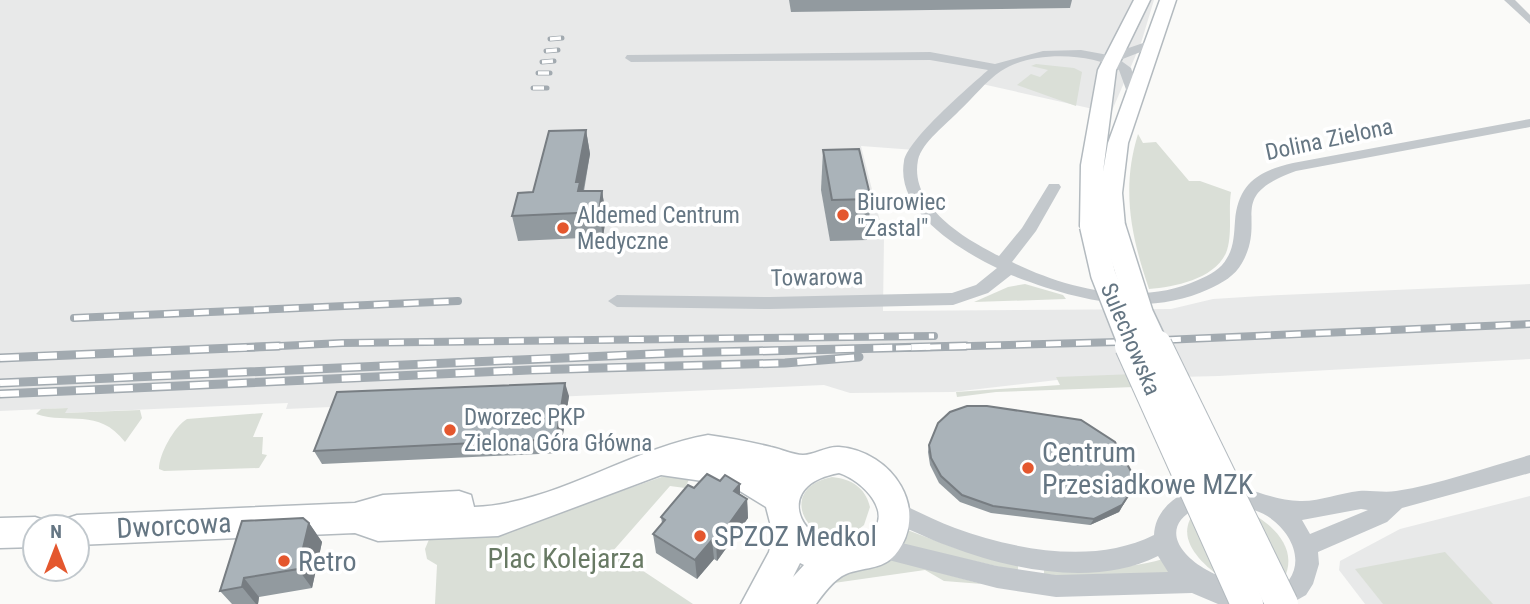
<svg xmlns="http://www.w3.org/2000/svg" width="1530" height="604" viewBox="0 0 1530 604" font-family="'Roboto Condensed',sans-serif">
  <rect width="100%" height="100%" fill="#fafaf8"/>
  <g fill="#e8e9e9">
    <polygon points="0,0 1154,0 1141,43 1111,113 982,84 915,150 861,146 884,237 883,311 1171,309 1213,299 1261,296 1530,284 1530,359 1219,376 1057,380 953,392 850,393 824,385 286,409 288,403 64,413 67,408 0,411"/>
    <polygon points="1530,496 1530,604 1365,604 1339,570 1340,561 1400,529"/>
  </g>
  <g fill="#dadfd7">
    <polygon points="1036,64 1074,68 1082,72 1076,106 1017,85 1031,74 1040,77 1048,70 1031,66"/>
    <path d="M1138,134l5,9 13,-1 33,39h11l31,11c-3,19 2,43 -5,61 -12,26 -51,34 -77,36 -18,-53 -28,-100 -11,-155z"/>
    <polygon points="1025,284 1063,295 1066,299 974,302 1008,287"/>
    <polygon points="1188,372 1191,385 996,392 957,397 956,392 1060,385 1056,377"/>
    <path d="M68,408l-3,5 75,-3 2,8 -17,24c-27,-35 -56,-17 -89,-28l5,-5z"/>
    <path d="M263,413l-10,24h10l-1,17 5,1 -8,13 -95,3 -5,-2c0,-15 15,-42 28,-50z"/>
    <polygon points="673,473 692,473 685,488 670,486 613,551 693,604 435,604 437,565 427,559 425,549 430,537 567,510"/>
    <path d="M832,477c19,2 33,10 38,30l-6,18c-45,40 -97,-35 -32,-48z"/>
    <path d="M1242,508c27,13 58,38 42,71h-61c-23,-16 -52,-44 -25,-70z"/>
    <polygon points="902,528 955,548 1018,562 1018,571 895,543"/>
    <polygon points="1445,552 1493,604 1383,604 1355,569"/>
    <path d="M1163,559l9,14 -98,4 -30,-3v-9c41,2 79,6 119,-6z"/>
    <polygon points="879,560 894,560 982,584 944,581 925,570 834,583 825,588 816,604 801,604 817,585"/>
  </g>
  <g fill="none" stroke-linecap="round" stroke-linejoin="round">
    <defs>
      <g id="secondary">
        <polygon points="1134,0 1150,0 1116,70 1103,172 1108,143 1160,0 1176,0 1128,143 1122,193 1125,226 1121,231 1113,233 1102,228 1092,233 1084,231 1080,226 1081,165 1098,70"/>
        <path d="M708,435c22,3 42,7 63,12 10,2 22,8 32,8 11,0 24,-9 36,-8 53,4 93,63 56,108 -13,15 -32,12 -49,19 -12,5 -23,20 -30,30h-75l28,-52 4,-18 -7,-27 -36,-22 -69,-10 -163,61 -120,5 -23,-8 -278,12v-18h-16l4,-8 12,-4 278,-12 28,-8 76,-4 12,4 3,12c81,-3 155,-58 234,-72zM839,473c23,7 59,42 27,64 -48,32 -109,-49 -27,-64zM800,563l4,2 -11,12z"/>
        <polygon points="35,517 47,521 50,527 35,527 35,547 0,548 0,518"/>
      </g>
    </defs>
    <use href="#secondary" stroke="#b3babf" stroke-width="3"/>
    <g fill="#c3c8cc" fill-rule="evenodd">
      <polygon points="1504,0 1515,0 1530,15 1530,24"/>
      <path d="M1152,40l4,2v4l-36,14 11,8 9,27 -6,4 -6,-4 -9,-25c-28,-18 -89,-19 -118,1 -15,10 -28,27 -42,40 -12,13 -37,31 -41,49 -9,46 47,79 81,96l23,-28 27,-44h10l2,3 -25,44 -24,31c55,27 128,45 186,18 12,-5 23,-11 29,-22 7,-11 7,-24 8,-37 3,-37 23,-50 58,-58l237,-44v8l-234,44c-72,26 -28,46 -54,92 -7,13 -20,20 -33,26 -65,30 -135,10 -198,-14l-23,18 -35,12 -183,4 -153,-2 -9,-6 9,-6 153,2 182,-4 24,-8 21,-17c-37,-18 -102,-56 -93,-107 4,-22 65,-74 84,-91l-58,-10 -299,2 -6,-4 2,-3 303,-3 65,12 48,-13 38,-1 27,5z"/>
      <path d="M1530,455v18l-128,35 -15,14 -69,30 1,12 -6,20 -7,11 -16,9h-72l-26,-11 -136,4 -59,-9 -120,-31 -8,-3 -3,-7 3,-7 8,-3 120,29 59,9 112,-3 -10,-16c-80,40 -195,2 -270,-37l-3,-7 3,-7 8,-3c20,8 39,19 59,26 61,22 139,37 199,7 1,-28 29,-46 54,-50 32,-5 62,17 94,16 19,0 38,-8 57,-10 12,-1 25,2 37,0 44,-7 91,-24 134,-36zM1209,503c15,1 30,2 45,7 27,8 54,43 35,70 -60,24 -167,-48 -80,-77zM1361,509l7,1 -58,24 -8,-14z"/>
    </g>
    <use href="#secondary" fill="#fff" fill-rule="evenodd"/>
    <defs>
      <g id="rail-far2">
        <polyline points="550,39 562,38"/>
        <polyline points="546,51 558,50"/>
        <polyline points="542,62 554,61"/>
        <polyline points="538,73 550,73"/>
        <polyline points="533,88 547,88"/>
      </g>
      <g id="rail-far1">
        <polyline points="74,318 458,301"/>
        <polyline points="239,348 342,343 934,336"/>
        <polyline points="896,348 1118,342 1530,324"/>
      </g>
      <g id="rail">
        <polyline points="0,358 279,346"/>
        <polyline points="0,383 674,353 966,346"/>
        <polyline points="0,394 529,370 785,363 859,357"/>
      </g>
    </defs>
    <use href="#rail-far2" stroke="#a2aab0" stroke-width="5"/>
    <use href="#rail-far1" stroke="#a2aab0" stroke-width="8"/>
    <use href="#rail" stroke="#a2aab0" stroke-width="9"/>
    <use href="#rail-far2" stroke="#fff" stroke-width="3.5" stroke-dasharray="11" stroke-linecap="butt"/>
    <use href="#rail-far1" stroke="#fff" stroke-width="5" stroke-dasharray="15" stroke-linecap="butt"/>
    <use href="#rail" stroke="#fff" stroke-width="6" stroke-dasharray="19" stroke-linecap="butt"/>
    <defs>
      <g id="secondary-bridge-far1">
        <polyline points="1092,226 1103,274 1132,348"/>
        <polyline points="1113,226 1141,314 1157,348"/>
      </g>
      <g id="secondary-bridge">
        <polyline points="1131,346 1247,604"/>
        <polyline points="1156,346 1282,604"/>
      </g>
    </defs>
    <use href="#secondary-bridge-far1" stroke="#b3babf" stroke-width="27" stroke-linecap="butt"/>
    <use href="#secondary-bridge" stroke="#b3babf" stroke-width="34" stroke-linecap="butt"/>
    <use href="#secondary-bridge-far1" stroke="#fff" stroke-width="24"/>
    <use href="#secondary-bridge" stroke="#fff" stroke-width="32"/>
  </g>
  <g fill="#929a9f">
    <polygon points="789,0 1072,0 1070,8 791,12"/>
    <polygon points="586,130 590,154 584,191 602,191 606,216 603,237 518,241 512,216"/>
    <polygon points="823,150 871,199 867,240 830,241 821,190"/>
    <polygon points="569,396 560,453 322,464 314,451"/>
    <polygon points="929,445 1126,500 1119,512 1090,525 991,513 960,502 939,483 930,465 928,452"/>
    <polygon points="740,494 747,499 748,518 717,561 714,559 697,579 656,553 653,534 662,523 661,517"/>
    <polygon points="309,523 322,542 312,588 259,597 258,604 232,604 220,591"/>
  </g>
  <g fill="#777d82">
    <polygon points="586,130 590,154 582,197 583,212 576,182"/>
    <polygon points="602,191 606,216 603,237 599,212"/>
    <polygon points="565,383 569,396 560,453 556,439"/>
    <polygon points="740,484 740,503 734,491"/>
    <polygon points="1130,493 1119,512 1090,525 1094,519"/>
    <polygon points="747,499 748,518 717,561 716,542"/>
    <polygon points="309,523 322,542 312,588 298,569"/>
    <polygon points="712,540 714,559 697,579 695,560"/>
    <polygon points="244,578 259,597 258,604 256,604 242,587"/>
  </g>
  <g fill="#aab3b9" stroke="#777d82" stroke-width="2">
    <polygon points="586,130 576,182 580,182 578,191 602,191 599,212 512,216 518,193 533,192 549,131"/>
    <polygon points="859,149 871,199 832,200 823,150"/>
    <polygon points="565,383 556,439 314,451 337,392"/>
    <polygon points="967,406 987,406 1081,420 1115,442 1133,475 1130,493 1122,505 1094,519 993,506 962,495 941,476 931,458 929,445 938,423 950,412"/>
    <polygon points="707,474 720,481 725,475 740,484 734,491 747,499 716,542 712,540 695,560 653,534 665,520 661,517 688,485 694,488"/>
    <polygon points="303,518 309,523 298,569 244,578 242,587 220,591 242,521"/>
  </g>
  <g fill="#e4572e" stroke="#fff" stroke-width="2.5">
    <circle cx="843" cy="215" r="7"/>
    <circle cx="563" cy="228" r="7"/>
    <circle cx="450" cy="430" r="7"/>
    <circle cx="1028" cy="468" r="7"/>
    <circle cx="700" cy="536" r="7"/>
    <circle cx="284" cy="561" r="7"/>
  </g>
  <g text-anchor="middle" stroke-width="7" stroke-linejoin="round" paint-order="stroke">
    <g font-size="23" fill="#657683" stroke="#fff">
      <text transform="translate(1329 139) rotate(-12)" y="8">Dolina Zielona</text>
      <text transform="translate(817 277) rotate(-1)" y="8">Towarowa</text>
      <text transform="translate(1131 339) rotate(67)" y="8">Sulechowska</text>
    </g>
    <g font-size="23" fill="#657683" stroke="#fff" text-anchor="start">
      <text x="857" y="210">Biurowiec<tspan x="857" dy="26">"Zastal"</tspan></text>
      <text x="577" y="223">Aldemed Centrum<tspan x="577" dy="26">Medyczne</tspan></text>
      <text x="464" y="425">Dworzec PKP<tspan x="464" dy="26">Zielona Góra Główna</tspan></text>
    </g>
    <g font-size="28" fill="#657683" stroke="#fff" text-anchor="start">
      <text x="1042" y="462">Centrum<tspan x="1042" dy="32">Przesiadkowe MZK</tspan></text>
      <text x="714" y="546">SPZOZ Medkol</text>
      <text x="298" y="571">Retro</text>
    </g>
    <g font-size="28" fill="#657683" stroke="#fff">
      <text transform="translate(174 525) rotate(-3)" y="10">Dworcowa</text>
    </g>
    <g font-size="28" fill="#687a64" stroke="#fff">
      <text x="566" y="568">Plac Kolejarza</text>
    </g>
  </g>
  <g transform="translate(56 548)"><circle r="33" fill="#ffffff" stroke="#c1c8cd" stroke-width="2"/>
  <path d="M0-5L12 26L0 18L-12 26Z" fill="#e4572e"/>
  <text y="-10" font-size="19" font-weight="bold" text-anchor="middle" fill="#657683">N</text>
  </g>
</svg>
